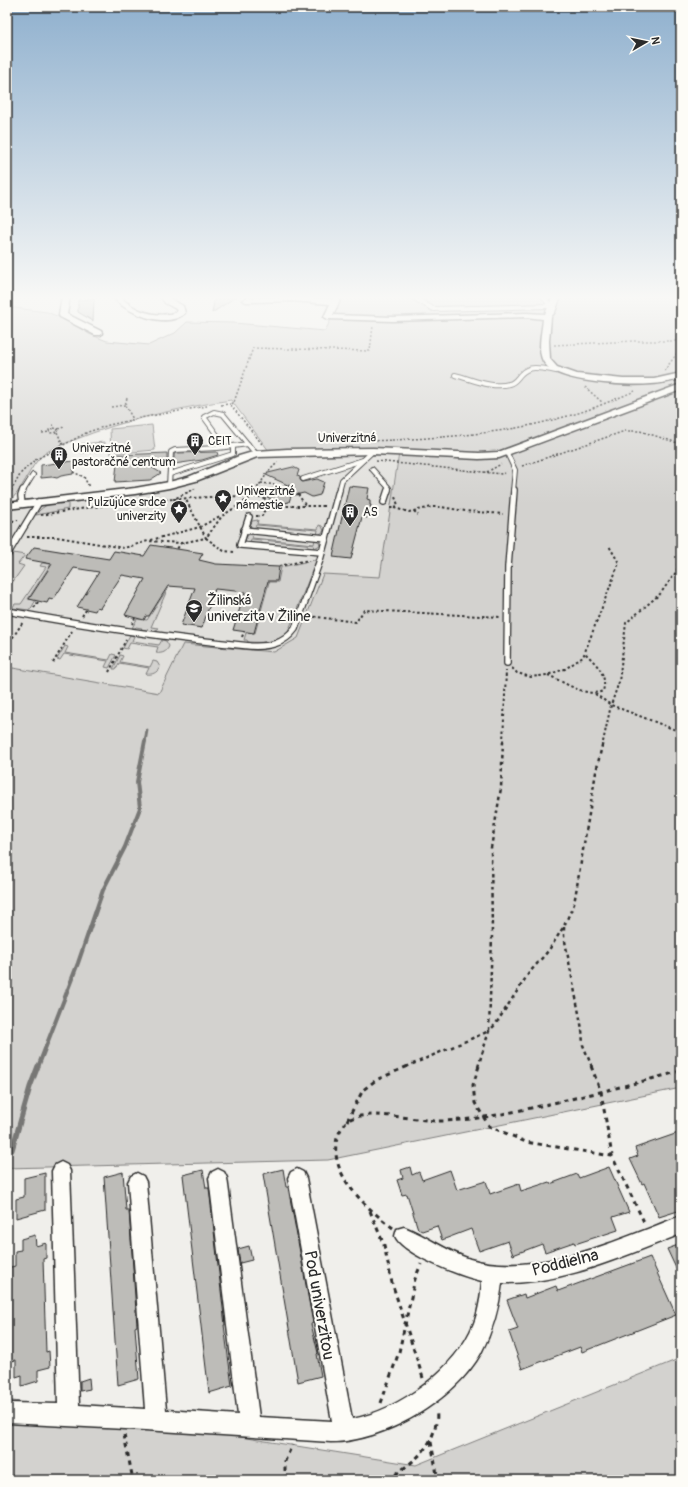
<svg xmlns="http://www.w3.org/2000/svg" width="688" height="1487" viewBox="0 0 688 1487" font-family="Pangolin,sans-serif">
  <rect width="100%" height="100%" fill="#f0efeb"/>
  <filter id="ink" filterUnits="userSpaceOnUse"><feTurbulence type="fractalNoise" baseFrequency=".025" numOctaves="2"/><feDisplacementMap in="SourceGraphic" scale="8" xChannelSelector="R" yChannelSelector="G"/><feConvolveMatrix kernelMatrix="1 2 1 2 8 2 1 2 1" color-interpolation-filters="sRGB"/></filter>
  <g filter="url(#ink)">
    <polygon fill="#e1e0dc" points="546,440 150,769 7,684 7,508 78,500 79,503 89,499 155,490 255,457 365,452 418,457"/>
    <g fill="#d3d2cf" stroke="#7f7e7d">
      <path d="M343,296h338v792l-353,72 -321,8v-501l152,26 24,-49 91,8 24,-14 25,-64 57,3 19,-124 -130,-2 -38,-51c-54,8 -107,20 -157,40 -10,4 -22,8 -30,14 -16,12 -21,40 -37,48v-193l8,-1 32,4 24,10 18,12 18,7 42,4 26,-12 12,-11 47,1 91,8z"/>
      <polygon points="152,425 155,450 111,454 110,429"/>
      <polygon points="105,442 104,451 81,453 81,444"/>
      <path d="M68,502v7l-32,6c7,-12 19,-12 32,-13z"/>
      <polygon points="258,520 257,524 318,529 319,525 322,526 324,531 320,534 317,535 318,530 256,525 254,529 250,526 252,521"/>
      <polygon points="249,534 253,534 252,538 314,544 315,539 319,541 320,545 313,549 314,545 251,539 250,543 246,541 245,539"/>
      <polygon points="13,553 25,555 18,564 24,566 7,590 7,563"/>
      <path d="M314,560l2,1 -28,71c-11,11 -25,11 -40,10l-1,-2h-3l2,-7h9l14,-51h9l3,-15z"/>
      <polygon points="42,563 51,564 28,599 36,600 30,610 12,608 15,604 21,604 46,567 40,566"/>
      <path d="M168,588l-17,39 8,1c-5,5 -12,2 -18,1l1,-1 -6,-1 -1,1h-3l5,-9 10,1z"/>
      <path d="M130,635l4,1 -2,5 27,4 3,-5 4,1 3,5c-2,6 -7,8 -13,7l2,-6 -28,-4 -3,6 -4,-1z"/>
      <polygon points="65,646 68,647 65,653 109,660 112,654 116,655 109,668 105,667 108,661 64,654 60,660 57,659"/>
      <path d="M120,655l3,1 -3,6 30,5 3,-6 4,1 3,5c-3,6 -8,8 -14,7l3,-6 -30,-5 -3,6h-3z"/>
      <polygon points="681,1358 681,1480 7,1480 7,1400 416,1465"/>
    </g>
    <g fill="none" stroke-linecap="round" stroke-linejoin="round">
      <polyline stroke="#777775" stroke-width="3" points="145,742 147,730"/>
      <polyline stroke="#777775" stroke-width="4" points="38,1067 78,963 103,890 125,847 140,808 137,782 145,741"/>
      <polyline stroke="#777775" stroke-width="5" points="12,1150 30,1087 38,1066"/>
    </g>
    <g fill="#bdbcb8" stroke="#2b2b2b">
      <polygon points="215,296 237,296 212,313"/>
      <polygon points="94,299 93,321 78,312 78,300"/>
      <polygon points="217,452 218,455 202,460 174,464 174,454 176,453"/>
      <polygon points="167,453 167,465 151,467 161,473 150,480 115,482 118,455"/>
      <polygon points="74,461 73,474 61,476 57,478 52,477 41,478 41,465"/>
      <polygon points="293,467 299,470 297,476 300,477 300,480 302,482 317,479 324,482 320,495 312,497 304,493 291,496 289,502 281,504 257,492 290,486 264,474"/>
      <polygon points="349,486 369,488 367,499 370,500 370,505 371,505 369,515 367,515 367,518 362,517 351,559 333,557"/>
      <polygon points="151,545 203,553 199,560 216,564 279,567 277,581 268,581 254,633 233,630 245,592 215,589 202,628 181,625 195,588 168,586 149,616 146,616 144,620 125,615 145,579 122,575 100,608 97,607 95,611 77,607 99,572 74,568 53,600 49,599 47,603 29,599 52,564 25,559 34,547 109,559 114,551 144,556"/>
      <polygon points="681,1132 681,1210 659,1217 644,1183 642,1184 630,1159 638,1156 635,1148"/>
      <polygon points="410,1167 412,1175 419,1172 422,1180 450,1170 457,1190 486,1181 490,1194 519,1184 521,1191 549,1182 550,1184 577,1174 579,1178 609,1167 629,1212 613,1217 618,1230 575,1244 574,1242 545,1252 542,1244 513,1255 508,1241 479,1251 471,1229 442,1240 437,1226 422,1231 418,1229 407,1194 402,1195 397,1180 403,1178 401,1170"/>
      <polygon points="283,1169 286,1187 288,1187 313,1323 311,1324 318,1353 317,1354 321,1376 298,1382 263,1174"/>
      <polygon points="203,1170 206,1188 209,1188 225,1325 224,1325 232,1386 209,1393 183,1175"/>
      <polygon points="123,1172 126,1210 129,1210 137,1326 135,1327 139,1379 118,1385 104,1177"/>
      <polygon points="45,1173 45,1210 16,1218 16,1199 24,1197 24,1178"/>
      <polygon points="35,1235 36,1246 46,1243 46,1258 43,1259 46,1352 49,1351 50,1367 38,1370 38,1381 22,1386 22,1375 16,1377 16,1360 7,1362 7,1268 15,1266 15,1251 21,1250 21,1239"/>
      <polygon points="681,1244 681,1279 667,1249"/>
      <polygon points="249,1246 252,1260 240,1263 238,1249"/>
      <polygon points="650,1257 676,1315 582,1352 580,1347 522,1369 509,1332 518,1329 507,1300 524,1294 525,1298 556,1286 558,1291"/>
      <polygon points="89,1378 90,1389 80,1391 80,1381"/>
    </g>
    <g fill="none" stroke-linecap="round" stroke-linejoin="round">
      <defs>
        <g id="lane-far1">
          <polyline points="411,296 433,309 549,306"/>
          <polyline points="543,296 551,307"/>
          <path d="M455,375c17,4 37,14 54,9 6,-1 8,-6 12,-10 9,-10 23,-5 35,-3"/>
          <polyline points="225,446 204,417 214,412 223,414 256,454"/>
          <polyline points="507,453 515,470 513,491"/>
          <polyline points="372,469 389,488 388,491"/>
          <polyline points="170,474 233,454 233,446"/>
          <polyline points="303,479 363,460"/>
          <polyline points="169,485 171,452 175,450 218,448 248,444"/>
          <polyline points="23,491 33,475"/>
          <polyline points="339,491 342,480 373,451"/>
        </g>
        <g id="lane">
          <polyline points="384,502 388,490"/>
          <polyline points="22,504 21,496 23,490"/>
          <polyline points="249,517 240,545 322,552"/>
          <polyline points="244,530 326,538"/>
          <polyline points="7,555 39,502"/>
          <path d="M7,611c81,15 162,27 243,35 19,1 34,-2 45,-17l25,-69 19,-70"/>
          <polyline points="507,663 508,567 514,490"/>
        </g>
        <g id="street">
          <polygon points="62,296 70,296 67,314 101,331 102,333 101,335 95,335 60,317 59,315"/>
          <path d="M112,296h8c13,15 37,23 57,16l-1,-3 -11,-6 -5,-7h8l3,3 12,7 2,7c-18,17 -60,0 -73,-17z"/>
          <path d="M334,296h8l-9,19 60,2 133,-4 19,1 8,-18h8l-6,16 -4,5 -2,24 1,18 7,8 20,7 46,5h31l27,-6v6c-10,2 -20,5 -30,5 -23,2 -93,-1 -106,-20 -9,-11 -3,-32 -2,-45l-17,-2 -133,4 -65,-2 -4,-2 6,-13 -37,-3 -47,1 -4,-2 4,-2 47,-1 39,2z"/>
          <polygon points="681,384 681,390 499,458 479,459 373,454 257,457 196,481 169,488 135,494 7,509 7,503 135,488 169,482 188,477 239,456 256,451 287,449 373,448 479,453 498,452"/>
          <path d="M61,1162l6,3 3,6 9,234 66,4 -17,-227 3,-6 6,-3 6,3 3,6 20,228 72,5 -29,-237 3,-6 6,-3 6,3 3,6 32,239 73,4 -44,-243 3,-6 6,-3 6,3 3,6 46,241c48,-9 104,-50 122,-96 5,-13 7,-28 8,-42 -20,-4 -80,-27 -87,-45l2,-7 7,-2c23,9 42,24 66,32 67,20 149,-20 211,-43v18c-58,22 -116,50 -179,49 -3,25 -9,47 -21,70 -26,47 -97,89 -150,89l-186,-12 -138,-7v-20l51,1 -6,-233 3,-6z"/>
        </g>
      </defs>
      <use href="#lane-far1" stroke="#2b2b2b" stroke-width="6"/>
      <use href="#lane" stroke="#2b2b2b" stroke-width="8"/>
      <use href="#street" stroke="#2b2b2b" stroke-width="3"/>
      <g stroke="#2b2b2b" stroke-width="1.5" stroke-dasharray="2 2" stroke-linecap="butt">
        <polyline points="565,298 610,296"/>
        <polyline points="554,345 634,341 681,341"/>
        <polyline points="664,371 681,348"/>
        <polyline points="585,387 603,403"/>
        <polyline points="127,398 125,405 133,419"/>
        <polyline points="221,405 230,404"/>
        <polyline points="111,407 125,405"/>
        <polyline points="53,424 54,428"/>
        <polygon points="54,428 58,429 57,432 50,433 49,430"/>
        <polyline points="58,429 64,427"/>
        <polyline points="57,432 63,445"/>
        <polyline points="42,433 49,432"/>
        <path d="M372,441c63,-3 128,-6 188,-23 26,-6 51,-17 75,-27"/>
        <polyline points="262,444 230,404 234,402 253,348 370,351 373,326"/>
        <polyline points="376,461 502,474 507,472"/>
        <polyline points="522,466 625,431 640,431 681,444"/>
        <polyline points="73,472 84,477 89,487"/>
        <polyline points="487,472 501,464"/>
        <polyline points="261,483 277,485"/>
        <polyline points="11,491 21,473 35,460 88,432 109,425 140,418 207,406"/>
        <polyline points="190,491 196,488"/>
        <polyline points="255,491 269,471 278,462"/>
      </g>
      <g stroke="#2b2b2b" stroke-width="2" stroke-dasharray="2.5 2.5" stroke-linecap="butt">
        <polyline points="192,490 174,499 228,496 261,497 278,506 326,506"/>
        <polyline points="10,492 11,490"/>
        <polyline points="298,494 305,505"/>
        <polyline points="390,508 394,508 398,505 395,497"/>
        <polyline points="394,508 409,512 432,507 441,507 465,511 503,514"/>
        <polyline points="414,511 418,515"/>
        <polyline points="41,515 113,504 174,499"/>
        <polyline points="256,516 262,516 264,511 278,506"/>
        <polyline points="7,522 18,520"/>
        <polyline points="27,537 57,537 124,548 148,541 181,543 177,549"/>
        <polyline points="151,540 200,527 220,516"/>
        <polyline points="181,543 206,538 185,498"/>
        <polyline points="234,552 224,551 206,538 222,516 250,498 256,490"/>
        <polyline points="279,566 309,560"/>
        <polyline points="34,608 38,602"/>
        <polyline points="82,616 86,610"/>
        <polyline points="309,616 356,622 364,610 500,617"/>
        <polyline points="132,624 135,618"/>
        <polyline points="242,637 244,632"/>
        <polyline points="7,646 23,622"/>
        <polyline points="53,663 72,631"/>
        <polyline points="512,668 517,673 531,677 547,675 565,669 583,657 619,563 609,546"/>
        <polyline points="109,672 126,640"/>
        <path d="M548,675c16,7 38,23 55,16 5,-17 -7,-27 -18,-38"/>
        <polyline points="595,694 611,705 681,732"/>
        <polyline points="503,742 506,671"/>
        <polyline points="603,742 611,705 619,682 626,623 660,594 677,571 679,552 681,551"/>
      </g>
      <g stroke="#2b2b2b" stroke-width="2.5" stroke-dasharray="3.5 3.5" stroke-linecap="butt">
        <polyline points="564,927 564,936 582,1029 583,1045 592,1067"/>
        <polyline points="406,1067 489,1031 492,935 491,848 501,788 503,741"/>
        <polyline points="478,1067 489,1031 495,1025 529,973 549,950 564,926 574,904 596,772 603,741"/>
      </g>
      <g stroke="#2b2b2b" stroke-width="3" stroke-dasharray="4.5 4.5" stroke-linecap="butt">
        <polyline points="479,1066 473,1085 475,1103 489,1126 526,1142 612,1156 645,1224"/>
        <polyline points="591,1066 601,1092 612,1156"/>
        <polyline points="347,1121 363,1090 376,1080 408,1066"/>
        <polyline points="370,1211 384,1245 392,1283 423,1378"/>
        <path d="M393,1228c-26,-20 -65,-53 -56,-90 2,-5 5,-12 9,-16 16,-15 71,-1 92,-1 38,0 74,-9 111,-17 44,-10 88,-21 132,-33"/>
        <polyline points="381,1403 399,1352 415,1279 421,1264"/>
        <polyline points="124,1435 133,1480"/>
        <polyline points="431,1442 438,1480"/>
        <polyline points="285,1480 285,1461 292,1445"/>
        <path d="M388,1480c19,-15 38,-24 46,-49 2,-7 4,-14 2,-21"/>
      </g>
      <use href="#lane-far1" stroke="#fdfcf7" stroke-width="4"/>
      <use href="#lane" stroke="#fdfcf7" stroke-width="5.5"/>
      <use href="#street" fill="#fdfcf7" fill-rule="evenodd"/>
    </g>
  </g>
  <linearGradient id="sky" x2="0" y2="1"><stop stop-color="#8fb0ce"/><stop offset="0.59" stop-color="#f8f8f6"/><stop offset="1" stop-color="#f8f8f6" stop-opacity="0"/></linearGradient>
  <rect width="688" height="504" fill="url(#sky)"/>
  <defs>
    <symbol id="building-pin" viewBox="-11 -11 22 30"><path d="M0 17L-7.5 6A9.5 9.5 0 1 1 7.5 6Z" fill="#2b2b2b" stroke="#fdfcf7"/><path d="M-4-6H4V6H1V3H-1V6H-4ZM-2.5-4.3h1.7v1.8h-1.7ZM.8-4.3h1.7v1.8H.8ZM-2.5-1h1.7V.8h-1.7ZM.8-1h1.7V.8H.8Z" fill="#fff"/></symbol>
    <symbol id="sight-pin" viewBox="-11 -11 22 30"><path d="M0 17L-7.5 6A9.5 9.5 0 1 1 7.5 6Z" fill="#2b2b2b" stroke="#fdfcf7"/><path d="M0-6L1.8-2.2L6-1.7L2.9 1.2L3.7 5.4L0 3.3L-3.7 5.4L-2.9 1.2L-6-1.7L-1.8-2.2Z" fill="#fff"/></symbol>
    <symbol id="university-pin" viewBox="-11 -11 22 30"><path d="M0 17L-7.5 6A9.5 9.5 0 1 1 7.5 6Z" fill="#2b2b2b" stroke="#fdfcf7"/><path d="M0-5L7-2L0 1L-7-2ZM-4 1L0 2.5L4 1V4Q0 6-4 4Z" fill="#fff"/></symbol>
  </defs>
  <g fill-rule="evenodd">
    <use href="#building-pin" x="185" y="431" width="20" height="27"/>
    <use href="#building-pin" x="49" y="445" width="20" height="27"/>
    <use href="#sight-pin" x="213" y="488" width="20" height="27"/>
    <use href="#sight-pin" x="169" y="499" width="20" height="27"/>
    <use href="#building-pin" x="340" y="502" width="20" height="27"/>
    <use href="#university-pin" x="184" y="598" width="20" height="27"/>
  </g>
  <g text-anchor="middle" stroke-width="4" stroke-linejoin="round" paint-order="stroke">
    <g font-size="12" fill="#2b2b2b" stroke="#fdfcf7">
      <text x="347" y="442">Univerzitná</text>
    </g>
    <g font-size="12" fill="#2b2b2b" stroke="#fdfcf7" text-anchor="start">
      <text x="208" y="445">CEIT</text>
      <text x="72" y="452">Univerzitné<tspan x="72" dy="14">pastoračné centrum</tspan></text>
      <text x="236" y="495">Univerzitné<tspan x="236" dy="14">námestie</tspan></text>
      <text x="166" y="506" text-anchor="end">Pulzujúce srdce<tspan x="166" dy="14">univerzity</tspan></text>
      <text x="363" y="516">AS</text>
    </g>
    <g font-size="14" fill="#2b2b2b" stroke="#fdfcf7" text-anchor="start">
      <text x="207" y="605">Žilinská<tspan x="207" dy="16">univerzita v Žiline</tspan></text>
    </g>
    <g font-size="17" fill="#2b2b2b" stroke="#fdfcf7">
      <text transform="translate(565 1262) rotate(-14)" y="6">Poddielna</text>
      <text transform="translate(320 1305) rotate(80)" y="6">Pod univerzitou</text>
    </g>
  </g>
  <rect width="688" height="1487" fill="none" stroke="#fdfcf7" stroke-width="24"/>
  <rect x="12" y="12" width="664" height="1463" fill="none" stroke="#2b2b2b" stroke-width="1.5" filter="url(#ink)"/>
  <g transform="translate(646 42) rotate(81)" stroke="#fdfcf7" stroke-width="3" paint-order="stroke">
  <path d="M0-3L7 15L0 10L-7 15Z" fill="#2b2b2b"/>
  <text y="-6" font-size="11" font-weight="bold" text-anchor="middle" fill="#2b2b2b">N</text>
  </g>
</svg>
